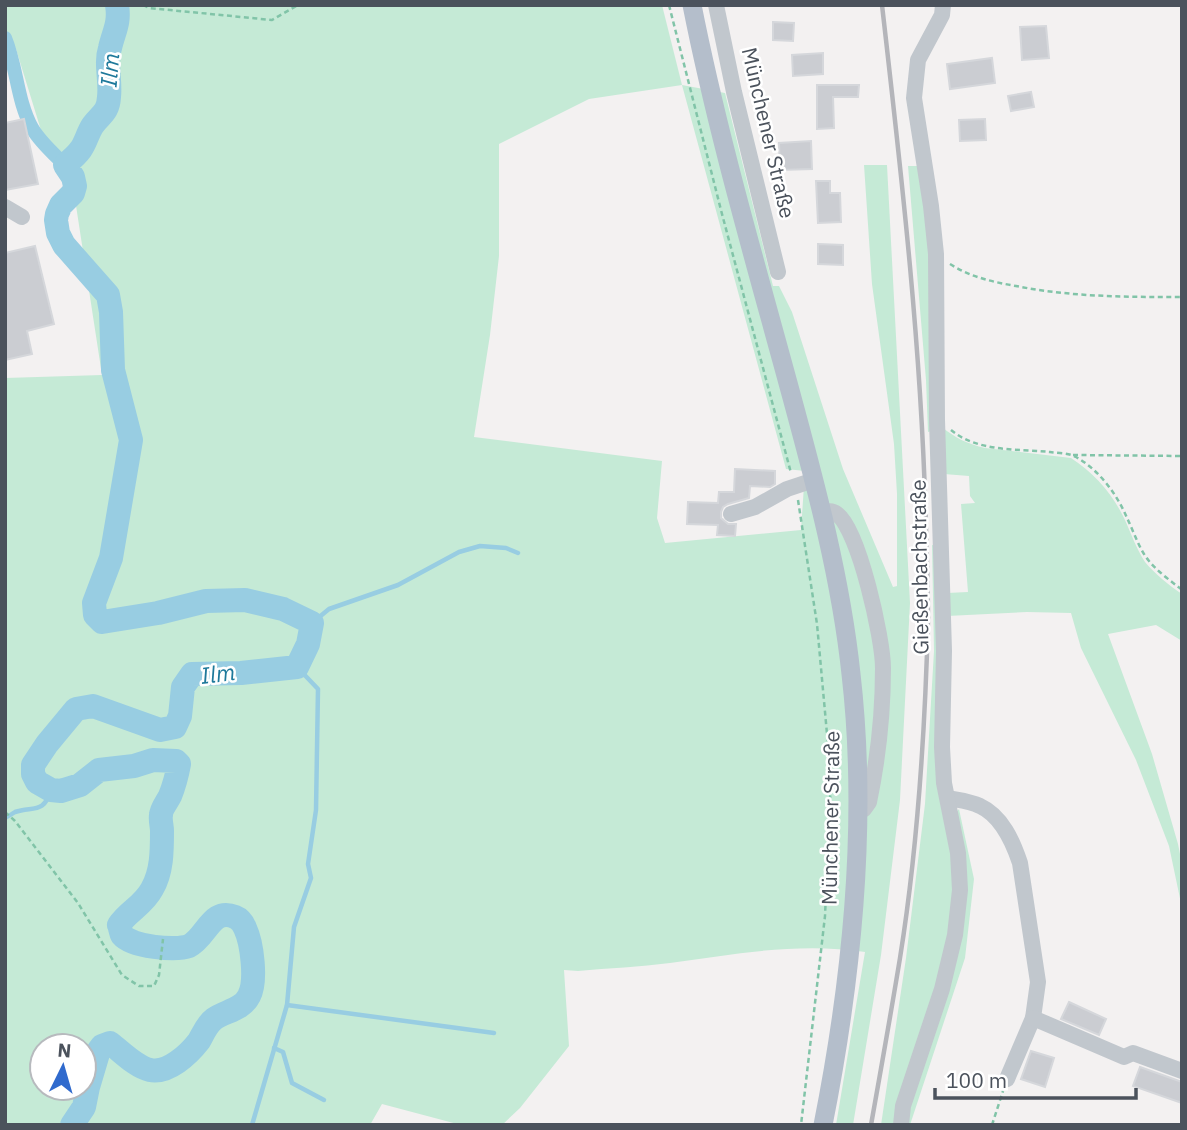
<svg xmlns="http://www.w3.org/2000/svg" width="1187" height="1130" viewBox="0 0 1187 1130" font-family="'IBM Plex Sans',sans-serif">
  <rect width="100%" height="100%" fill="#f3f1f1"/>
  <g fill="#c5ead6" fill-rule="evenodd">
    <path d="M5,5h657l20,80 43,8 48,193h6l13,26 51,157 50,118 4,-1v-92l-3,-50 -22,-160 -8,-119h23l23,438 -10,197 -19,155 -28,170h-17l29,-173c-66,-10 -130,2 -195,11 -30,4 -61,5 -92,8l-14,-1 5,76 -49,62 -18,17h-41l-79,-21 -12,21h-365v-747l97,-3 -31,-202 -27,-33 -28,-91 -11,-21zM682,85l104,384 19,2 -4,59 -136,13 -8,-25 5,-57 -188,-24 16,-102 9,-79v-112l90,-45zM42,1046h42v42h-42z"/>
    <polygon points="908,166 920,166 932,261 932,431 928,432 926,380"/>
    <path d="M942,427c13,11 26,17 43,21l86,10c23,15 41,35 53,60 7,15 12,30 21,44 8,10 26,25 37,32v47l-26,-16 -48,9 44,120 26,90 4,20v44l-13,-62 -33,-86 -55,-112 -10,-35 -44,-1 -80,4v-23l21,-1 -7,-88 14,-1 -5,-7 -1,-20 -25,-2z"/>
    <polygon points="932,545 937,546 955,890 950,935 895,1125 881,1125 906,958 925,804 934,651"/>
    <polygon points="959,809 974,879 965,958 910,1125 904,1125 960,937 955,814"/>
  </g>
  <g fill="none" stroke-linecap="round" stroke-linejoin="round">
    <g stroke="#98cde2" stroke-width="4.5">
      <polyline points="312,623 329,609 398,585 459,552 480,546 506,548 518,553"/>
      <path d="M5,818c4,-2 7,-4 10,-6 18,-6 29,2 36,-22"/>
      <polyline points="287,1005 494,1033"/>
      <polyline points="274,1048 283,1052 292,1083 324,1100"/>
      <polyline points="252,1125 287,1005 294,927 311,878 308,864 316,810 318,689 297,667"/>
    </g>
    <path stroke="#98cde2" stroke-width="14" d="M5,38c12,29 12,63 27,90 8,14 22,26 33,37"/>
    <path stroke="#98cde2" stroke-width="24" d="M72,1125l12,-18 4,-20 11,-37 3,-4 8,-3c12,9 26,24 40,27 18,4 39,-16 49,-29 4,-7 8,-17 15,-22 11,-8 28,-9 35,-23 8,-15 3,-53 -4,-68 -2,-5 -5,-9 -10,-11 -24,-10 -28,20 -46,29 -13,5 -57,1 -67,-11 -1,-2 -2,-8 -3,-10 9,-14 24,-19 33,-36 10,-17 10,-38 10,-58 0,-5 -2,-11 -1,-16 0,-6 6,-13 9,-19 4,-10 7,-21 9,-32l-3,-3 -23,-1 -19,6 -35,4 -19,15 -19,6 -10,-1 -14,-8 -4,-8v-9l14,-21 29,-35 17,-3 67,24 15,-3 5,-11 3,-29 9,-13 49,-1 56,-6 11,-23 4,-21 -29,-14 -38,-9 -39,1 -48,12 -56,9 -7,-7 -1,-12 17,-45 20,-118 -18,-70 -2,-58 -3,-17 -44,-50 -6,-12 -2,-13 1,-6 4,-9 12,-12 2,-7 -2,-9 -8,-12c6,-5 12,-10 16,-16 5,-7 7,-17 12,-24 8,-11 15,-12 16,-28 2,-17 -4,-33 1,-49 4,-17 10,-25 7,-43"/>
  </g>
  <g fill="#cbcdd2" stroke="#d5d7db" stroke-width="2">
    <polygon points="773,22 794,23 793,41 773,40"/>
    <polygon points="1046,26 1049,58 1022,60 1020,27"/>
    <polygon points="823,53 823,74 793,76 792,55"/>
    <polygon points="992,58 995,83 950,89 947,64"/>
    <polygon points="817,85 859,85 858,97 833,97 834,128 817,129"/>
    <polygon points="1031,92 1034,107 1011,111 1008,96"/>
    <polygon points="24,119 38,184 5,190 5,123"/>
    <polygon points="985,119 986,140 960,141 959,120"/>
    <polygon points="811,141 812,169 780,170 779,143"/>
    <polygon points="816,181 830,181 830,193 840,193 841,222 818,223"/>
    <polygon points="818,244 843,245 843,265 818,264"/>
    <polygon points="35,246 54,324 27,331 32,354 5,360 5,253"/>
    <polygon points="735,469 775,471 775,484 770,487 750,486 749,498 728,504 723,507 721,512 721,518 728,524 736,524 735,536 717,535 718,525 687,524 688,502 718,503 719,492 734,492"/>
    <polygon points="1069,1002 1106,1019 1099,1035 1061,1019"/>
    <polygon points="1031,1051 1054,1058 1045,1087 1021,1079"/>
    <polygon points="1140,1067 1182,1082 1182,1103 1133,1086"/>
  </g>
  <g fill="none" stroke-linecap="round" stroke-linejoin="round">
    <g stroke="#81c4a8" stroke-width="2.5" stroke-dasharray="5 3.5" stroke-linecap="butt">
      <polyline points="143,5 149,8 272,20 298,5"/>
      <polyline points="669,5 722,214 791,473"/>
      <path d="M950,264c20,13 43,18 66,22 55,11 110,11 166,11"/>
      <path d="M951,430c26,22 67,19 99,22 8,1 19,1 26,5 23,13 41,37 51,61 7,14 12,31 22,43 9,11 22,20 33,29"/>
      <polyline points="1073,455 1182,456"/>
      <polyline points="798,500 817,624 831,778 825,916 801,1125"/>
      <polyline points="5,812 15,821 78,903 122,975 139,986 154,986 159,975 163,939"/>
      <polyline points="992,1125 1003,1091"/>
    </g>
    <g stroke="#c1c7cd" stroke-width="16">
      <polyline points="716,5 734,92 778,272"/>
      <polyline points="5,207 22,217"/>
      <path d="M822,513c6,-2 10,-3 15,1 22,16 46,125 46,154 0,44 -5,91 -14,134l-5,7h-6"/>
      <polyline points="731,514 755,507 787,489 814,480"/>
      <path d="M948,798c10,2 22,3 32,8 22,10 33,36 40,57l18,119 -5,36 -26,61"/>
      <polyline points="1033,1018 1124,1057 1133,1053 1182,1071"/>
      <polyline points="901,1125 903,1106 942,989 955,935 960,890 958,853 944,783 942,747 944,651 937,420 936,254 931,206 914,98 918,60 942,15 943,5"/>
    </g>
    <path stroke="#b4becb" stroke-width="19" d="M692,5c26,131 64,260 99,389 25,92 50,185 60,280 17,148 1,305 -28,451"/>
    <path stroke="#b4b5ba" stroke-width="4.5" d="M871,1125c10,-56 20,-112 29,-167 18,-112 25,-225 28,-338 0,-30 -1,-61 -2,-91 -4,-175 -24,-350 -44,-524"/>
  </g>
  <g text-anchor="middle" stroke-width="5" stroke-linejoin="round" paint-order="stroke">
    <g font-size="21" fill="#4b525c" stroke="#fff">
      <text transform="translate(768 133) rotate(77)" y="7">Münchener Straße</text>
      <text transform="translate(920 567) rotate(-91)" y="7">Gießenbachstraße</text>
      <text transform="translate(831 818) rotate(-89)" y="7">Münchener Straße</text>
    </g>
    <g font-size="23" font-style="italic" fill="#1e799b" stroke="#fff">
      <text transform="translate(110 70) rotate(-85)" y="8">Ilm</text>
      <text transform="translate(218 674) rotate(-7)" y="8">Ilm</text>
    </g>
  </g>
  <rect width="1187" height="1130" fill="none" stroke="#4b525c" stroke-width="14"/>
  <g transform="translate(63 1067) rotate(5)"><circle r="33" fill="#ffffff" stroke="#b7babe" stroke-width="2"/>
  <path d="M0-5L12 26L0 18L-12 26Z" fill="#306acd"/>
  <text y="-10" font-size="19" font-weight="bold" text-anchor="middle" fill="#4b525c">N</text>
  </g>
  <path d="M935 1088v10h201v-10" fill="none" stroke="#4b525c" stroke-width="3.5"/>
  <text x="946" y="1088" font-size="21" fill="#4b525c" stroke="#ffffff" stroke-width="5" paint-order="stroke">100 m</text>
</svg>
